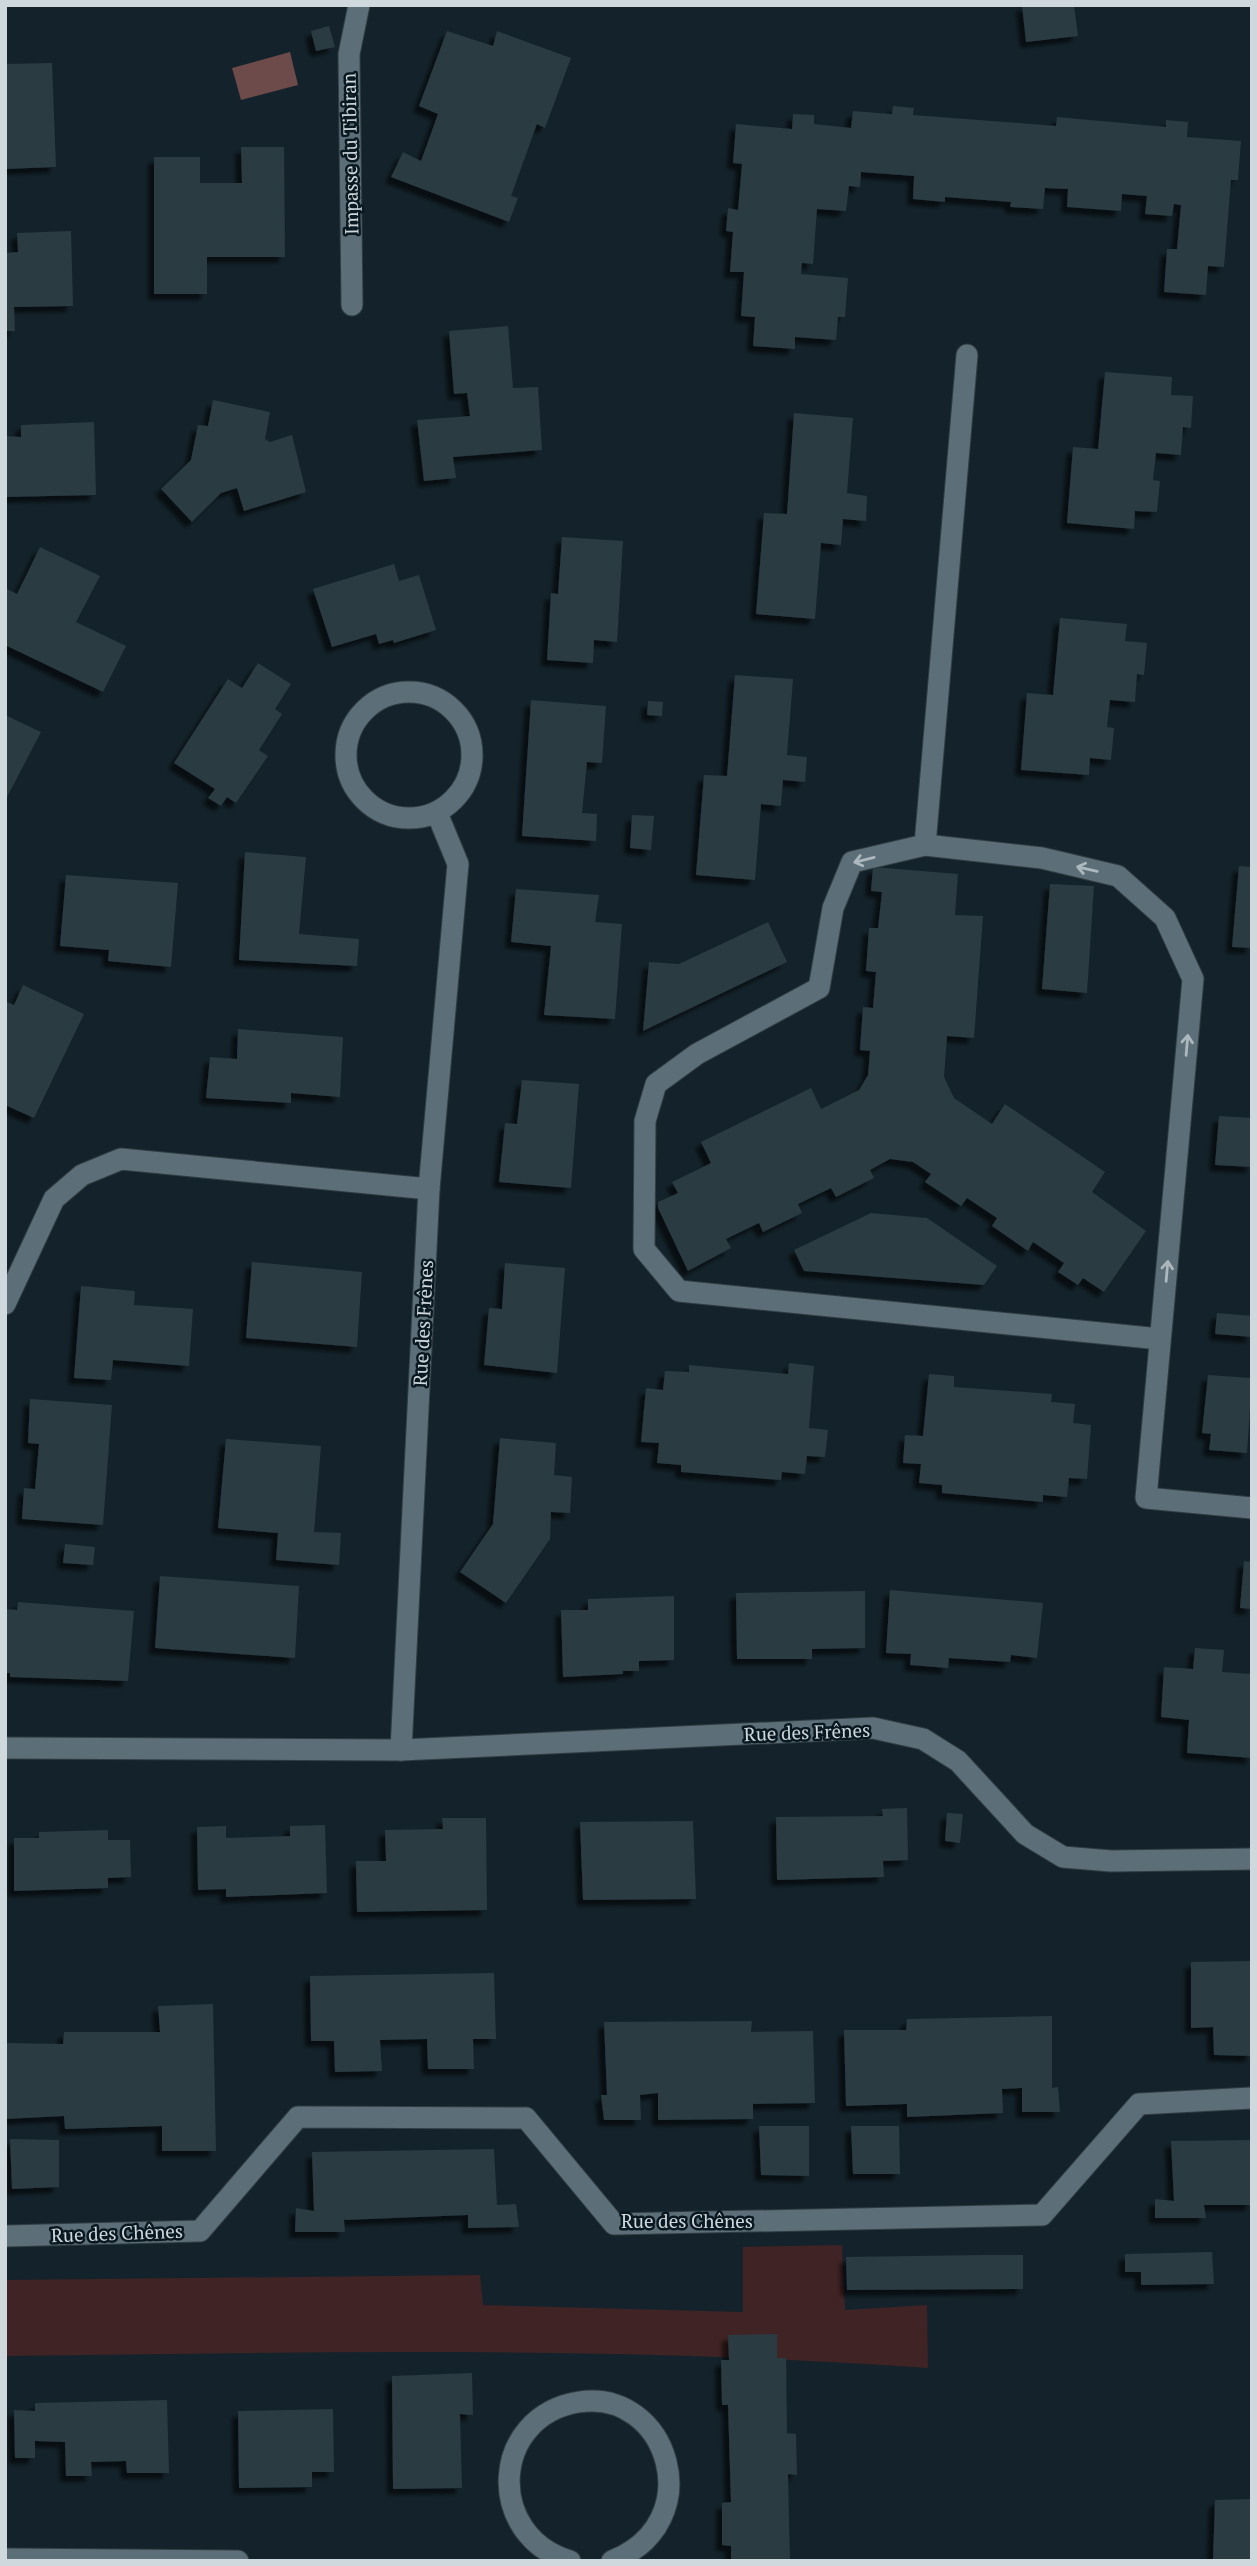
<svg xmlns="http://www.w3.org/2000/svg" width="1257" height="2566" viewBox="0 0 1257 2566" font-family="'PT Serif',serif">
  <defs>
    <filter id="shadow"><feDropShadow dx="-6" dy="6" stdDeviation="2" flood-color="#0009"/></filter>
  </defs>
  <rect width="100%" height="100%" fill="#14232b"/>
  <path fill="#402324" d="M842,2245l3,65 82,-5 1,63c-307,-22 -615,-16 -923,-12v-76l475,-5 3,30 260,7v-65z"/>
  <polygon fill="#6e4b4b" points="290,52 298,85 241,100 232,68"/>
  <g fill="#2a3a42" filter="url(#shadow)">
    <polygon points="1022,5 1074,5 1078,36 1026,42"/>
    <polygon points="329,26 335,47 316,51 311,31"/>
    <polygon points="447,31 493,46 497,31 571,58 545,128 537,124 511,196 518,198 509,222 391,177 403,152 421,161 438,114 419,106"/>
    <polygon points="52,63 56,167 5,169 5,64"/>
    <polygon points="893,106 914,108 913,115 1056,126 1057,117 1166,127 1166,120 1188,122 1187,137 1241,141 1238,180 1231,180 1224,267 1208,266 1206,295 1164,292 1167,249 1177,249 1181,205 1174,204 1172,216 1145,214 1147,196 1122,194 1121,211 1067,207 1068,189 1045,188 1043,209 1010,207 1011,202 945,197 945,202 913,199 914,176 861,172 860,187 849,186 846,211 817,209 813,264 802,263 801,274 848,278 845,317 838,317 836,340 795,337 795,349 753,346 755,317 741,316 744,272 730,272 733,232 726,231 728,208 738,210 742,164 733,163 736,124 792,129 793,114 814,115 814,124 851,128 853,111 892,114"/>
    <polygon points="241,147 284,147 285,257 207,257 207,294 154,294 154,157 200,157 200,183 242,183"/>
    <polygon points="71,231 73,306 14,307 15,331 5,331 5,253 18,252 17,233"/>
    <polygon points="508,326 513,388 538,387 542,450 453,457 456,478 424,481 417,420 470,416 467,393 454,394 449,331"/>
    <polygon points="1105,372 1172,377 1171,395 1193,396 1191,428 1183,427 1181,455 1156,453 1153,480 1160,481 1157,512 1135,511 1134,529 1067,523 1073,447 1098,449"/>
    <polygon points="213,400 270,412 265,439 270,442 292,435 306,492 244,511 237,488 221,493 192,522 161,489 191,460 198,425 208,426"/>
    <polygon points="794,413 853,418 847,493 867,496 866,521 843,519 841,545 821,543 815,619 756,614 764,513 787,514"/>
    <polygon points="94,422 96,495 5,497 5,436 21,437 21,425"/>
    <polygon points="562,537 623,541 617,642 594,640 593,663 547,660 551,593 558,594"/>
    <polygon points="40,547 100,576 76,622 126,646 103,692 5,645 5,588 17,594"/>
    <polygon points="394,564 399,581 419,575 436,630 394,643 393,640 379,644 376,634 332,647 313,589"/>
    <polygon points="1060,618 1127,624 1125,641 1147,643 1144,675 1137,674 1135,702 1110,700 1107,727 1114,728 1111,760 1090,758 1089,775 1021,770 1027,693 1053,695"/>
    <polygon points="258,663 291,684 275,709 282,714 259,750 268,756 236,803 227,797 221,806 208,798 215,789 174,763 228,679 242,688"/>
    <polygon points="735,675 793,679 787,755 807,757 805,782 783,780 781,806 761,804 755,880 696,875 704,775 727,776"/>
    <polygon points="531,700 606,706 602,763 587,762 582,813 597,814 596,841 522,836"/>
    <polygon points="648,701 663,702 662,716 647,715"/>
    <polygon points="5,715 41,732 5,801"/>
    <polygon points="632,815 654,816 651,850 630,848"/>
    <polygon points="245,852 306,857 299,934 359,939 357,966 239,960"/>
    <polygon points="1239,866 1252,867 1252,948 1232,947"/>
    <polygon points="873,867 958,874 955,915 983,916 974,1038 947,1036 944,1077 954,1098 992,1124 1005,1104 1105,1172 1092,1192 1146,1231 1104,1292 1083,1278 1078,1285 1058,1272 1064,1263 1033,1242 1028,1251 992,1226 997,1218 967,1198 961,1206 925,1182 931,1174 913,1162 890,1159 870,1170 874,1178 836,1197 831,1188 798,1204 802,1213 763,1232 759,1223 726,1239 731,1248 688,1271 658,1208 658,1202 678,1193 672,1182 711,1163 701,1142 811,1088 821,1109 859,1090 868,1075 870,1051 860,1050 863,1007 873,1008 876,972 866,971 869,928 878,928 882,892 871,891"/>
    <polygon points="66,875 178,883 171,967 108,961 109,950 60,946"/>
    <polygon points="1050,884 1094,886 1087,993 1042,989"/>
    <polygon points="516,889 599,895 595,922 622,924 615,1019 544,1015 551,946 511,942"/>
    <polygon points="768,922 787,962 643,1031 649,962 679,964"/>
    <polygon points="23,985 84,1014 34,1118 5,1105 5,1001 14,1005"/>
    <polygon points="238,1029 343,1037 340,1097 291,1093 291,1103 206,1098 210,1057 237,1059"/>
    <polygon points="522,1080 579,1084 571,1188 499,1182 505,1123 517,1124"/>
    <polygon points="1219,1116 1252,1118 1252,1167 1215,1165"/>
    <polygon points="871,1213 927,1218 997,1266 984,1285 804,1271 794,1250"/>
    <polygon points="252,1262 362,1272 357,1347 246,1338"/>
    <polygon points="505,1263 565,1268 557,1373 484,1365 489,1308 502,1309"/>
    <polygon points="81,1286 135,1291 134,1305 193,1309 189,1366 113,1360 111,1380 74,1378"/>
    <polygon points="1217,1313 1252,1316 1252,1337 1215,1334"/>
    <polygon points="789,1363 814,1366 809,1428 828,1430 825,1457 807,1456 805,1474 782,1472 781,1480 681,1472 681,1465 657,1463 659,1443 641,1442 646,1388 663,1390 665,1371 689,1372 689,1365 788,1374"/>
    <polygon points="929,1374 954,1376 954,1387 1052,1394 1051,1402 1075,1404 1073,1423 1091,1425 1087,1479 1069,1478 1067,1497 1043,1495 1043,1502 942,1493 942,1485 919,1483 921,1464 903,1463 905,1435 923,1436"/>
    <polygon points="1208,1375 1252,1378 1247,1453 1209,1450 1211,1434 1202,1433"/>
    <polygon points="30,1399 112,1405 103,1525 22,1519 24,1488 35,1489 39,1444 28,1443"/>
    <polygon points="500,1438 556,1443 554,1475 572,1477 570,1513 551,1512 550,1539 506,1603 460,1572 493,1524"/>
    <polygon points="226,1439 321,1446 314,1532 341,1533 339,1565 276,1560 278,1533 218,1528"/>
    <polygon points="65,1544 95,1547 93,1565 63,1563"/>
    <polygon points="1244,1561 1252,1562 1252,1609 1240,1608"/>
    <polygon points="160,1576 299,1586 295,1658 155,1648"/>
    <polygon points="890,1590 1043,1603 1037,1658 1011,1655 1010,1662 949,1658 948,1668 910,1665 911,1654 886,1653"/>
    <polygon points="865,1591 865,1648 812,1649 812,1659 737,1659 736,1593"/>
    <polygon points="674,1596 674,1660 639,1661 639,1671 623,1671 623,1674 563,1677 561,1610 588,1610 588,1599"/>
    <polygon points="18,1602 134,1611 128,1681 10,1677 10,1673 5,1673 5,1609 17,1610"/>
    <polygon points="1195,1648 1224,1650 1222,1672 1252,1674 1252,1758 1187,1753 1189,1720 1161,1717 1164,1667 1193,1669"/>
    <polygon points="907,1808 908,1860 883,1861 884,1877 777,1880 776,1817 883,1816 882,1809"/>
    <polygon points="947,1813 963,1814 960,1843 945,1841"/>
    <polygon points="442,1818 486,1818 487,1910 357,1912 356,1861 386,1861 385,1830 443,1829"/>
    <polygon points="693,1821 696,1899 583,1900 580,1822"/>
    <polygon points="325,1825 327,1893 226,1897 226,1889 198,1890 197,1827 226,1826 226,1838 290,1836 290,1826"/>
    <polygon points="108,1830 108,1840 130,1840 131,1877 108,1878 108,1888 14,1891 14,1838 39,1838 39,1832"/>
    <polygon points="1252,1961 1252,2056 1214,2055 1213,2027 1191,2028 1191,1962"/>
    <polygon points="494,1973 496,2039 473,2039 474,2069 428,2069 427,2039 380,2040 382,2071 335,2072 334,2041 311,2041 310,1976"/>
    <polygon points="213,2004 216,2151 162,2151 162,2126 65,2129 64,2116 5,2119 5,2043 63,2044 64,2032 160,2032 158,2006"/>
    <polygon points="1052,2016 1052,2088 1058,2087 1060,2112 1022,2112 1022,2088 1002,2089 1003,2113 907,2117 907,2104 846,2106 844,2030 906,2030 907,2019"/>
    <polygon points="752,2021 751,2032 813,2031 815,2103 753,2104 753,2119 658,2120 658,2093 640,2095 641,2120 604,2120 601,2095 607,2095 604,2022"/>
    <polygon points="759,2126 809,2126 809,2176 761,2175"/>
    <polygon points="851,2126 899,2126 900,2174 853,2174"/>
    <polygon points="10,2139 59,2140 59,2187 12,2189"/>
    <polygon points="1252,2140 1252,2205 1204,2205 1206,2218 1155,2218 1155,2199 1174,2201 1171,2141"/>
    <polygon points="494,2149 497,2205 516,2204 519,2227 468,2228 468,2215 344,2220 345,2232 295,2232 296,2208 314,2211 312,2152"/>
    <polygon points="1212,2252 1214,2284 1141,2285 1141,2272 1125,2272 1125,2254"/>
    <polygon points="983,2255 1023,2255 1023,2289 847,2290 846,2257"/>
    <polygon points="777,2334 777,2358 786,2358 787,2433 796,2434 797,2475 788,2474 790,2561 731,2561 731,2546 722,2545 722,2503 731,2502 728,2405 722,2405 721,2360 729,2360 728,2335"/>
    <polygon points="472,2373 473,2415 460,2414 462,2488 393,2489 392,2376"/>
    <polygon points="167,2400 169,2473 127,2473 126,2461 91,2462 92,2476 66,2476 65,2442 35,2441 35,2458 15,2458 14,2410 35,2411 35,2403"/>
    <polygon points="333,2409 334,2472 312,2472 312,2487 239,2488 238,2411"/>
    <polygon points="1252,2499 1252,2561 1213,2561 1215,2500"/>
  </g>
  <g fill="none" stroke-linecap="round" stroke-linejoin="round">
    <defs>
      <g id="lane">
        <polyline points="925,845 967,355"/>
        <polyline points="1160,1339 679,1291 644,1249 645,1121 656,1084 697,1054 819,988 833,908 852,862 925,845 1042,858 1118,876 1165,918 1193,979 1146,1498 1252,1508"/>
      </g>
      <g id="street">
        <polyline points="352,305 349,54 359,5"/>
        <circle cx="409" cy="755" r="63"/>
        <polyline points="5,1304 54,1199 82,1175 121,1159 429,1189"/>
        <polyline points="5,1748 401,1750 873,1728 923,1739 958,1761 1025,1834 1063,1857 1111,1861 1252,1859"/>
        <polyline points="401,1750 429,1189 458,864 437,813"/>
        <polyline points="5,2236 200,2231 298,2117 526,2118 614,2224 1042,2215 1139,2104 1252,2098"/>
        <polyline points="5,2559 238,2561"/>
        <path d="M570,2561c-85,-25 -80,-145 9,-159 89,-14 132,120 33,159"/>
      </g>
    </defs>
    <use href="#lane" stroke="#323d43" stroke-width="23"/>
    <use href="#street" stroke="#323d43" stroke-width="23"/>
    <use href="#lane" stroke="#5c6e77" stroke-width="21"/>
    <use href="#street" stroke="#5c6e77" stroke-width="21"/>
  </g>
  <defs><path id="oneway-shaft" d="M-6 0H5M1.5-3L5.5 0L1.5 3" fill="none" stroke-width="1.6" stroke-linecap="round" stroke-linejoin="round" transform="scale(1.75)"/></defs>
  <g stroke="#acb8be">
    <use href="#oneway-shaft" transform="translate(864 860) rotate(166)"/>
    <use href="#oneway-shaft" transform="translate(1087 869) rotate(-167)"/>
    <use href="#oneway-shaft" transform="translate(1187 1045) rotate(-85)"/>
    <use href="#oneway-shaft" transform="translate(1167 1271) rotate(-85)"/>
  </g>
  <g text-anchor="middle" stroke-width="5" stroke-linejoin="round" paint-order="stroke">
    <g font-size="19" fill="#ced8dd" stroke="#0a1921">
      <text transform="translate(350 154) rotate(-91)" y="7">Impasse du Tibiran</text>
      <text transform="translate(423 1323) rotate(-87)" y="7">Rue des Frênes</text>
      <text transform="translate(807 1732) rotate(-2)" y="7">Rue des Frênes</text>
      <text x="687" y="2228">Rue des Chênes</text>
      <text transform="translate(117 2233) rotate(-2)" y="7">Rue des Chênes</text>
    </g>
  </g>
  <rect width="1257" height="2566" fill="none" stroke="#ced8dd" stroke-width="14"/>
</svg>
